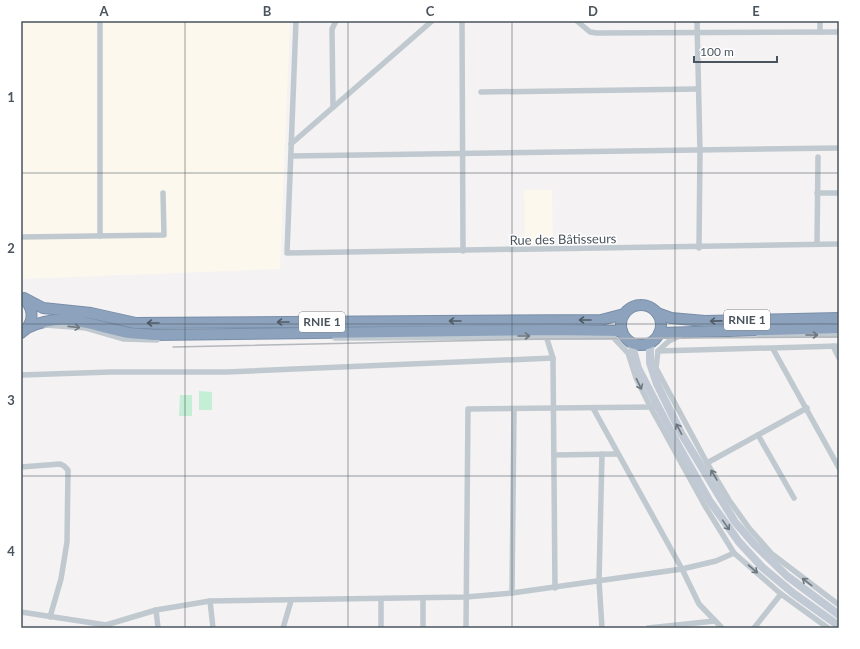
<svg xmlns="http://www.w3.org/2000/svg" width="860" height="649" viewBox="0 0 860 649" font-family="Lato,sans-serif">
  <rect width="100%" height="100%" fill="#f4f2f2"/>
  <g fill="#fcf8ee">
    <polygon points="21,21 290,21 280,269 21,279"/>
    <polygon points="524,190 552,190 553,244 525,244"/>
  </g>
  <g fill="#c4eed5">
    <polygon points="199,391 212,392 212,410 199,410"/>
    <polygon points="180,395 192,395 192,416 179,416"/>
  </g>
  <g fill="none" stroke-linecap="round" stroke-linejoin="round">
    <defs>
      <g id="highway">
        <polyline points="24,298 43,308 91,313 136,323 601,320 624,314"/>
        <circle cx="641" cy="325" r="20"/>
        <polyline points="657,313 671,318 705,321 839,318"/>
        <path d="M27,328c38,-18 64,-2 102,5 8,1 17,1 25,2l399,-5 69,1"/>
        <path d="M21,333c12,-8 14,-21 5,-32"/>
        <polyline points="659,333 839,328"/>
      </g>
    </defs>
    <use href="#highway" stroke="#788ea9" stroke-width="12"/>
    <g stroke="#c0c9cf" stroke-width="5.5">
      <polyline points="296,21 287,253 839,244"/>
      <polyline points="462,21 463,251"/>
      <polyline points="577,21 590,32 597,33 839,32"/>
      <polyline points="697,21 700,151 699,248"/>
      <polyline points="820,32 820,21"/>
      <polyline points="481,92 698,89"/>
      <polyline points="333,107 332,29 336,21"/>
      <polyline points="291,144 432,21"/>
      <polyline points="291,156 839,148"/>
      <polyline points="817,193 839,193"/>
      <polyline points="100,236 100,21"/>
      <polyline points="21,237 164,235 163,193"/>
      <polyline points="817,244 818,157"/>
      <polyline points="45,325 86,328 124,339 157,340"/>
      <polyline points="681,335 669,341 658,351 656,368 707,463 729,500 749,528 772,554 839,605"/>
      <polyline points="759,335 839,335"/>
      <polyline points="546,336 553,358 555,588"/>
      <polyline points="335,338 613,337 628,353 636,378 651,408 705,506 734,553 781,594 828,628"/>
      <polyline points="833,346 839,358"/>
      <polyline points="773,349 839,468"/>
      <polyline points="658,351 839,346"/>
      <polyline points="21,375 111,372 227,372 553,358"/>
      <polyline points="593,408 682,569 699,604 722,628"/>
      <polyline points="758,435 794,498"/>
      <polyline points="554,455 617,454"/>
      <polyline points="707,463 807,408"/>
      <polyline points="21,467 60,464 64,466 68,470 67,542 61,579 50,617"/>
      <polyline points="512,593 514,409"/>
      <polyline points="210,601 213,628"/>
      <polyline points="156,610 158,628"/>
      <polyline points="21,612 106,625 156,610 210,601 466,597 512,593 682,569 716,561 734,553"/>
      <polyline points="283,628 291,601"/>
      <polyline points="381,628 381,599"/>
      <polyline points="423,628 423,598"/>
      <polyline points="466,628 468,409 653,407"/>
      <polyline points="602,628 599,581 602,454"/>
      <polyline points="648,628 715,621"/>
      <polyline points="754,628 781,594"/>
    </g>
    <g stroke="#c1cad4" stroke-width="8">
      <polyline points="631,342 638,368 679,447 709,500 739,542 762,567 793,593 839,626"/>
      <polyline points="650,342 650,363 657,384 681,433 735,522 754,544 787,576 839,615"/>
    </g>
    <use href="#highway" stroke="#8da3bd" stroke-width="10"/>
    <polyline stroke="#b4b7bb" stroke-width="1.5" points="173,347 540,339 839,337"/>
  </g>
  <defs><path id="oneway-shaft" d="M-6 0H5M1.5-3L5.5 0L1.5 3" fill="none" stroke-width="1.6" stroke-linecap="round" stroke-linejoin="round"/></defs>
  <g stroke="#515c68">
    <use href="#oneway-shaft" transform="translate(585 320) rotate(180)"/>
    <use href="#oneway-shaft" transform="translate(455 321) rotate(180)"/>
    <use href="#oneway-shaft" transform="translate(716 321) rotate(179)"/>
    <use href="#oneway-shaft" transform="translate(283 322) rotate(180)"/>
    <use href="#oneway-shaft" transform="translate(153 323) rotate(180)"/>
  </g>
  <g stroke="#6d7780">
    <use href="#oneway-shaft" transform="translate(74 327) rotate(6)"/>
    <use href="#oneway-shaft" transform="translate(812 335)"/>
    <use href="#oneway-shaft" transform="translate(524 336)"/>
    <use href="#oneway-shaft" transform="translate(639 384) rotate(64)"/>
    <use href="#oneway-shaft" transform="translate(714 475) rotate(-121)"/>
    <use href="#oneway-shaft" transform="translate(753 569) rotate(41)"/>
    <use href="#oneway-shaft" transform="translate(807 582) rotate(-142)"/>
  </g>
  <g stroke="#6e7781">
    <use href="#oneway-shaft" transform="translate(679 429) rotate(-117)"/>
    <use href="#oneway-shaft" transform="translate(726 525) rotate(55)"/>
  </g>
  <path fill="none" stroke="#4a545e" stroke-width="1" stroke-opacity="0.55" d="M185,21v607M348,21v607M512,21v607M675,21v607M21,173h818M21,324h818M21,476h818"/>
  <g text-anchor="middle" stroke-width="3" stroke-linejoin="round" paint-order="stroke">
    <g fill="#fff" stroke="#80878e" stroke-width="1">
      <rect x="724" y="310" width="46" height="20" rx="3"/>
      <rect x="299" y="312" width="46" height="20" rx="3"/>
    </g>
    <g font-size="12" font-weight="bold" fill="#4a545e">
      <text x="747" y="324">RNIE 1</text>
      <text x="322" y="326">RNIE 1</text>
    </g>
    <g font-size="13" fill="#4a545e" stroke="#fff">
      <text transform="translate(563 239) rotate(-1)" y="5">Rue des Bâtisseurs</text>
    </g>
  </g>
  <rect width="860" height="649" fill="none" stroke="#ffffff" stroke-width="44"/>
  <path d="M694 56v6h83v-6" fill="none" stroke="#4a545e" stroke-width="2"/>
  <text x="700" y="56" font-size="12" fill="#4a545e" stroke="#ffffff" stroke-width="3" paint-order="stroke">100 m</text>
  <rect x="22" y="22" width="816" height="605" fill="none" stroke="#4a545e" stroke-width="1.5"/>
  <g font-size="13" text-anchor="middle" font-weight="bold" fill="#4a545e">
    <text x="104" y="16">A</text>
    <text x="267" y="16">B</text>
    <text x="430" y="16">C</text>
    <text x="593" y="16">D</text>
    <text x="756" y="16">E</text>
    <text x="11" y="102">1</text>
    <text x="11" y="253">2</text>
    <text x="11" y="405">3</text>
    <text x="11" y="556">4</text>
  </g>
</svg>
